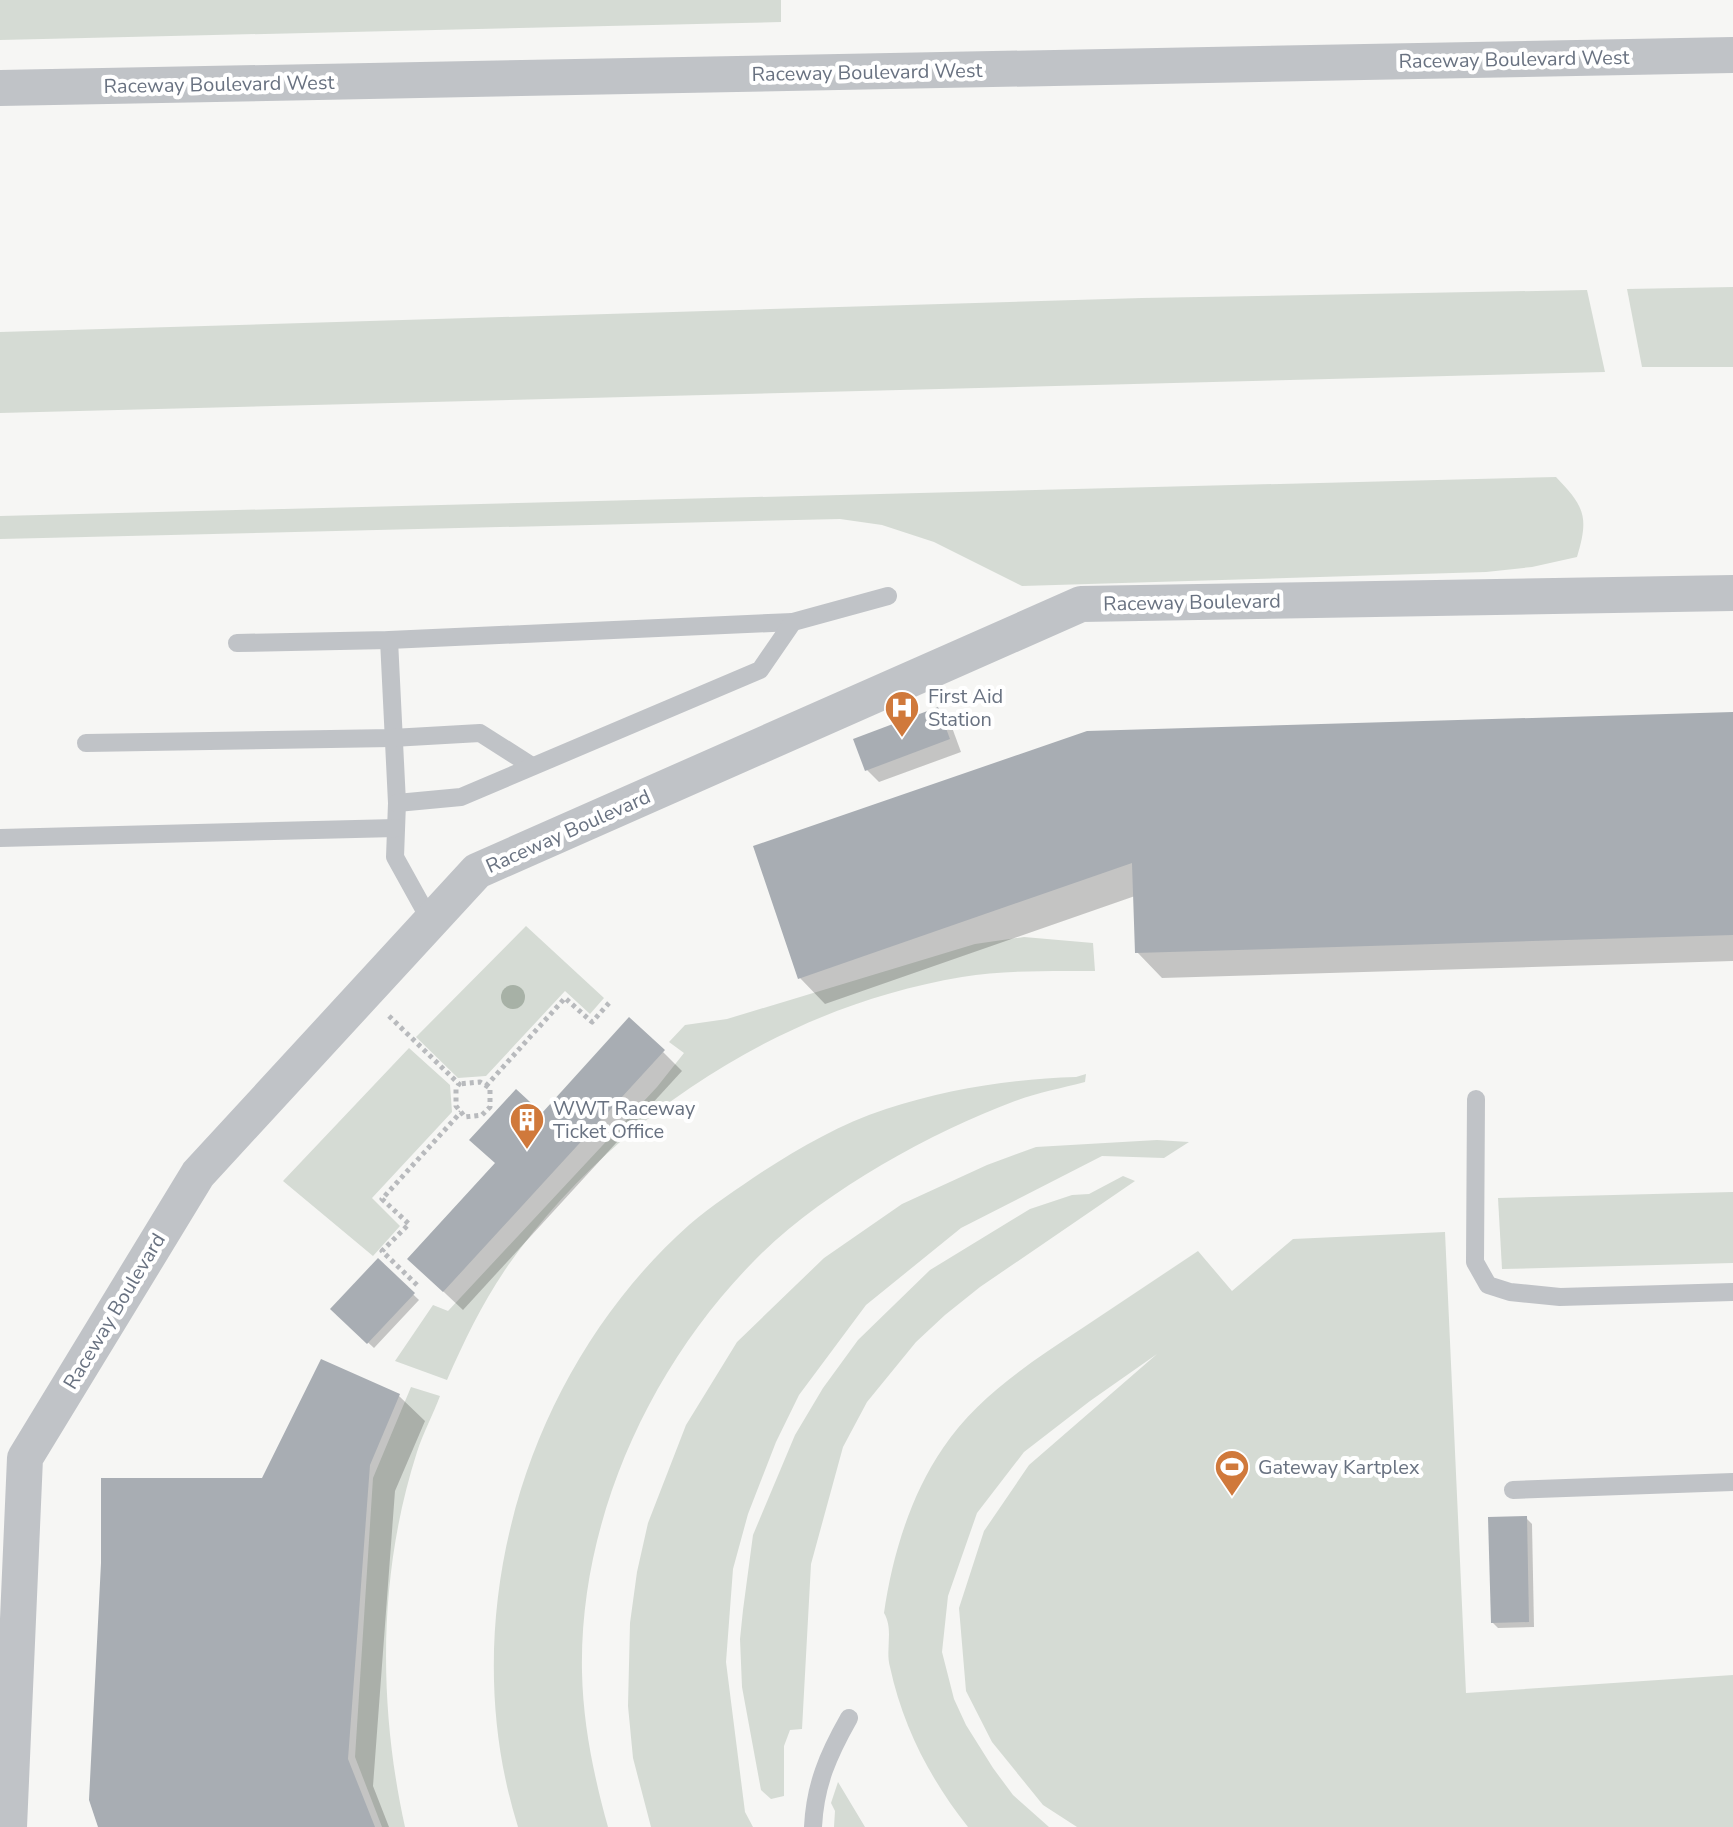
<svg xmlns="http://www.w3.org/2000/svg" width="1733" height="1827" viewBox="0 0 1733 1827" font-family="'Nunito Sans',sans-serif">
  <rect width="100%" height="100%" fill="#f6f6f4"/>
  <g fill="#d5dbd4">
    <polygon points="0,0 781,0 781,22 0,40"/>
    <polygon points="1733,287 1733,367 1642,367 1627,289"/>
    <polygon points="1587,290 1605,372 0,413 0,332 1142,298"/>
    <path d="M1556,477c29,30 33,40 21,80l-45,10 -46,5 -464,14 -88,-44 -52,-17 -42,-6 -840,20v-23z"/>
    <polygon points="526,926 604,998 590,1014 565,991 486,1076 458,1078 416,1037"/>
    <path d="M1024,937l69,6 2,28c-44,0 -90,-1 -133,6 -181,30 -350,141 -455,290 -24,35 -43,74 -60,113l-52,-19 38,-56 15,6 209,-224 27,-34 -15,-11 16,-17 42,-6 248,-75z"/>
    <polygon points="409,1048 450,1085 452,1112 372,1198 400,1226 373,1256 283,1181"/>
    <path d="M1086,1074l-1,8c-23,6 -48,11 -70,19 -88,33 -196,93 -262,161 -104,106 -174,260 -171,410 1,52 12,105 26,155h-90c-66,-210 7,-456 171,-602 23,-20 48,-36 73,-53 39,-25 80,-49 124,-63 61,-20 126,-30 190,-32z"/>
    <polygon points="1157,1140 1189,1142 1164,1158 1102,1156 961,1228 866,1305 799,1395 776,1442 748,1514 733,1569 726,1662 745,1812 753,1827 651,1827 633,1758 628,1706 630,1623 637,1572 648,1523 686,1425 737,1342 824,1258 902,1204 987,1165 1036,1147"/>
    <polygon points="1123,1176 1135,1181 980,1287 945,1315 916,1342 867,1402 843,1447 811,1564 802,1729 790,1730 784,1746 784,1796 771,1799 761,1790 742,1687 740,1639 743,1610 753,1535 795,1435 823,1388 858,1340 930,1270 1030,1209 1072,1195 1089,1194"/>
    <polygon points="1733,1192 1733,1263 1502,1269 1498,1198"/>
    <path d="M1445,1232l21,461 267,-18v152h-656l-34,-22 -51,-63 -26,-51 -7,-83 25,-77 45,-66 128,-111 -67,47 -66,51 -47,61 -29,83 -6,56 12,47 12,26 27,43 20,27 36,32h-81c-38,-48 -65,-100 -78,-160 -5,-18 4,-37 -6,-54 8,-56 26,-117 59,-165 34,-51 88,-86 138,-119 39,-26 78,-52 117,-78l34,40 61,-52z"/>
    <path d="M411,1387l29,9c-7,19 -17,37 -23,56 -39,121 -39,253 -12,375h-23l-27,-70 18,-279z"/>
    <polygon points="838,1782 865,1827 834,1827 835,1811 831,1803"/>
  </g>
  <g fill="#0003">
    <polygon points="938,710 950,722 961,752 879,782 867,770"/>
    <polygon points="1733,714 1733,961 1162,978 1137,952 1135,896 825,1004 800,978 755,847"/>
    <polygon points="663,1052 682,1071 463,1310 429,1278 542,1115"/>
    <polygon points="378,1261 419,1300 374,1348 332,1309"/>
    <polygon points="399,1396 425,1421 395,1491 373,1786 389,1827 100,1827 263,1480"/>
    <polygon points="1526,1518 1532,1524 1534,1627 1498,1628 1492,1622"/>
  </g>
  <g fill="#a8adb3">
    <polygon points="938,707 950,739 865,771 853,739"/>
    <polygon points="1733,712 1733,935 1135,953 1132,863 798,979 753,846 1087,731"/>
    <polygon points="629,1017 665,1050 443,1292 407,1259 495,1163 469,1140 516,1089 542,1113"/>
    <polygon points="378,1258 415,1293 367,1344 330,1309"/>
    <polygon points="321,1359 400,1394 370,1465 348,1759 375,1827 98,1827 89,1800 101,1563 101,1478 262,1478"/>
    <polygon points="1527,1516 1529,1622 1491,1623 1488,1517"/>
  </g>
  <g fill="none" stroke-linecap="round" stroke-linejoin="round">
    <g stroke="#b8babd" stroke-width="5" stroke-dasharray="4 4" stroke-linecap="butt">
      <polyline points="389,1016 459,1084 456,1089 456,1106 465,1117 482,1115 490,1107 490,1088 480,1082 459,1084"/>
      <polyline points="486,1086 565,998 592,1022 609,1003"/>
      <polyline points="417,1285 382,1251 409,1224 382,1199 461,1112"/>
    </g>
    <g stroke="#c0c3c7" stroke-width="18">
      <polyline points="389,640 397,803 395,857 431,922"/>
      <polyline points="237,643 389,640 793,622"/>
      <polyline points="86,743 392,738 480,733 532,766"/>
      <polyline points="397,803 461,797 760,670 793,622 888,596"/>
      <polyline points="0,838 396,828"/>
      <polyline points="1476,1099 1475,1262 1488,1285 1510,1292 1560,1297 1733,1292"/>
      <polyline points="1513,1490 1733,1482"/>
      <path d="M813,1827c2,-42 15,-72 36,-109"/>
    </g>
    <g stroke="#c0c3c7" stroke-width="36">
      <polyline points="0,88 1733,55"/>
      <polyline points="9,1827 25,1458 198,1174 477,871 1081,604 1733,593"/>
    </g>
  </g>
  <circle fill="#a7b1a6" cx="513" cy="997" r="12"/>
  <defs>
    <symbol id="hospital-pin" viewBox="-11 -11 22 30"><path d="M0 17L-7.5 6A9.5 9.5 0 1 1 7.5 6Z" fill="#d0793b" stroke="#fff"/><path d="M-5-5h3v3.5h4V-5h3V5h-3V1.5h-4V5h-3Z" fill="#fff"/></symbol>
    <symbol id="building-pin" viewBox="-11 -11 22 30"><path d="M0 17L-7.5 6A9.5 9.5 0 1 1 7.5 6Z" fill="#d0793b" stroke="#fff"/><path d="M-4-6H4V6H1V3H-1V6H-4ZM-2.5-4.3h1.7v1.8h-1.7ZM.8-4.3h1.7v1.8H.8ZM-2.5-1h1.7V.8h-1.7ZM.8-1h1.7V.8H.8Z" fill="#fff"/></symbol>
    <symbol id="stadium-pin" viewBox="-11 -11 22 30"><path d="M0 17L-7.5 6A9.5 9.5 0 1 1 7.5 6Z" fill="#d0793b" stroke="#fff"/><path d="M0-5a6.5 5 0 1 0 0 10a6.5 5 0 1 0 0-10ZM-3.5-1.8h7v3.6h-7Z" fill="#fff"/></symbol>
  </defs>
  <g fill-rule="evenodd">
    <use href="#hospital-pin" x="882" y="688" width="40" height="54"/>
    <use href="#building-pin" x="507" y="1100" width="40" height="54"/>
    <use href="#stadium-pin" x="1212" y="1447" width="40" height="54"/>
  </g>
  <g text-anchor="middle" stroke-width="8" stroke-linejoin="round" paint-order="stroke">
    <g font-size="20" fill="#697281" stroke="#fff">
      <text transform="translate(1514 59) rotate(-1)" y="7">Raceway Boulevard West</text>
      <text transform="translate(867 72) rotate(-1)" y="7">Raceway Boulevard West</text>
      <text transform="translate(219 84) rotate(-1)" y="7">Raceway Boulevard West</text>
      <text transform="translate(1192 602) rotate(-1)" y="7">Raceway Boulevard</text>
      <text transform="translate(568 831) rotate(-24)" y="7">Raceway Boulevard</text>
      <text transform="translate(114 1311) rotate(-59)" y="7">Raceway Boulevard</text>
    </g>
    <g font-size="20" fill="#697281" stroke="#fff" text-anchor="start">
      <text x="928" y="703">First Aid<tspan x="928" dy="23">Station</tspan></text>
      <text x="553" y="1115">WWT Raceway<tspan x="553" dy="23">Ticket Office</tspan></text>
      <text x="1258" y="1474">Gateway Kartplex</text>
    </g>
  </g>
</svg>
